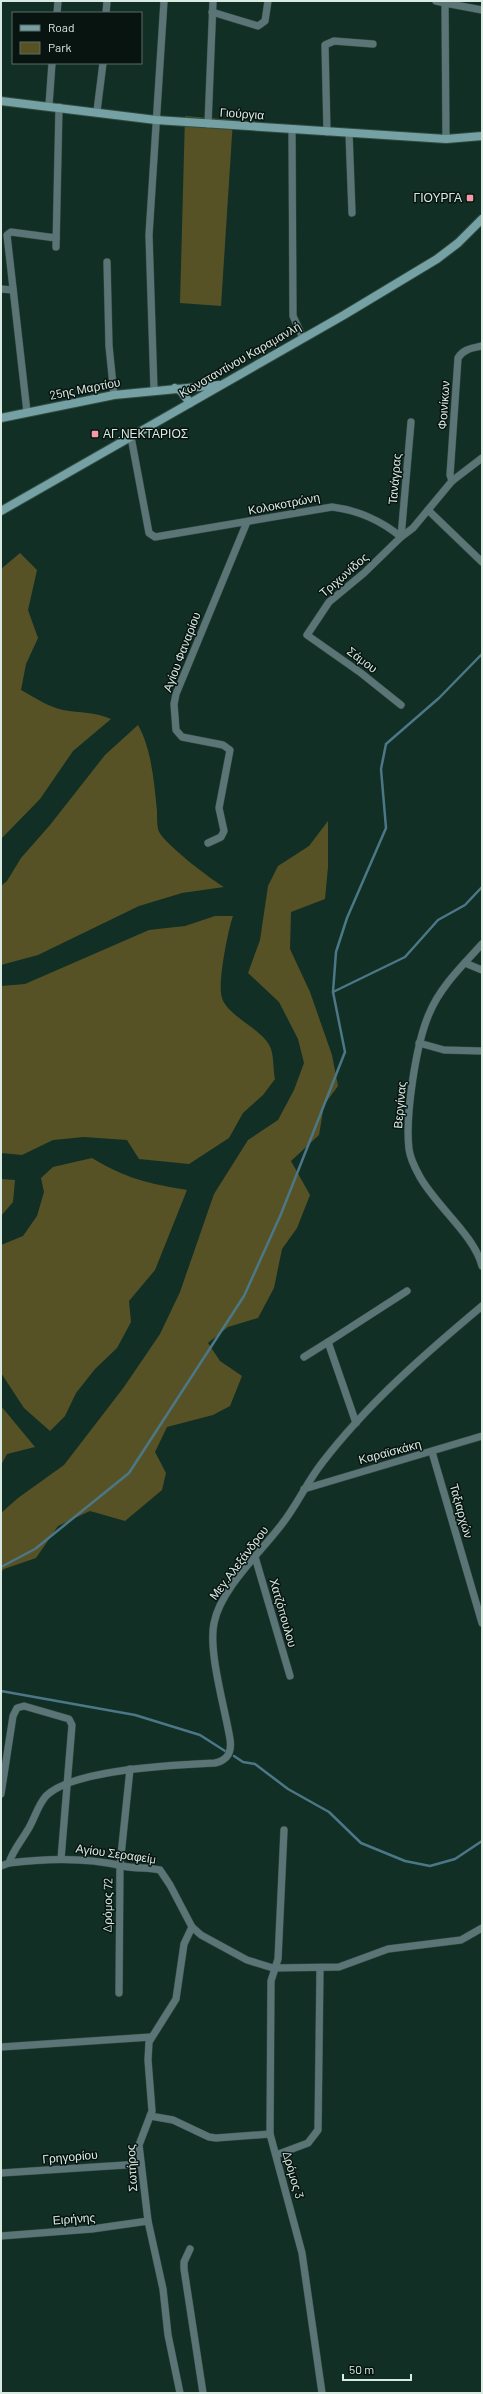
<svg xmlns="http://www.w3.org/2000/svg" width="483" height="2394" viewBox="0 0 483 2394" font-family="Barlow,sans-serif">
  <rect width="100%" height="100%" fill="#122f25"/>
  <g fill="#565226">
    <polygon points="185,116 233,120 221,306 180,303"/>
    <path d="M20,553l17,17 -9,40 10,28 -12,26 -5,26c13,7 27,17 42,20 17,3 32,2 48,9l-38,32 -33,48 -39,40v-270z"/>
    <path d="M138,725c14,25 16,58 19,86 0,6 0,13 1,18 2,12 54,51 66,58l-42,6 -43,13 -101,49 -37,10v-79l6,-5 14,-23 29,-33 55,-70z"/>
    <polygon points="328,821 328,867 325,899 291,912 290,949 310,992 332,1055 338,1086 324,1105 319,1135 291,1161 310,1195 297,1228 282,1249 274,1288 258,1318 228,1327 208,1343 220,1361 242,1376 230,1406 213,1415 167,1427 155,1452 166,1473 162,1490 125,1521 90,1511 58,1526 36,1558 4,1569 1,1572 1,1513 18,1498 64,1465 124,1387 160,1334 180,1292 214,1194 248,1140 278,1120 294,1090 304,1063 298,1039 279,1002 248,973 260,940 268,886 278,866 309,846"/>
    <path d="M215,916h18c-5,14 -16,69 -11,82 6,19 43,32 49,51 3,9 2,21 4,30l-12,16 -20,18 -14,25 -40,26 -50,-5 -12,-19 -43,-3 -31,3 -31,15 -21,-2v-167l24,-2 124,-54 36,-4z"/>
    <path d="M92,1158c32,20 58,26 95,32l-32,80 -26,31 2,21 -14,26 -22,21 -19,24 -11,23 -15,15 -26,-23 -23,-35v-128l22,-9 14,-20 7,-24 -3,-14 12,-11z"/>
    <polygon points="1,1179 15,1180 13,1202 1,1216"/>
    <polygon points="1,1406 35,1447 7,1454 1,1465"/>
  </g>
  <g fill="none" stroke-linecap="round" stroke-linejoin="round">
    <g stroke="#4b7787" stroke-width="2.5">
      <polyline points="333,992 405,957 438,920 465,905 482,887"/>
      <polyline points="1,1567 35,1549 129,1473 244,1296 281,1214 345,1052 333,992 336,952 347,918 386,828 381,769 386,744 439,698 482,654"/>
      <polyline points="1,1691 135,1715 200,1735 225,1751"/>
      <polyline points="234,1756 243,1762 255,1764 288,1789 329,1812 361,1843 405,1861 430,1866 455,1859 482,1841"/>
    </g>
    <defs>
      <g id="street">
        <polyline points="436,1 445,3"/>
        <polyline points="212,12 258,26 265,21 268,1"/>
        <polyline points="57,13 58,1"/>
        <polyline points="106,13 107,1"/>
        <polyline points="49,105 52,63"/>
        <polyline points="97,111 103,63"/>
        <polyline points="208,124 213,1"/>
        <polyline points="292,130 293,316 303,338"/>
        <polyline points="327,132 325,45 334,41 373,44"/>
        <polyline points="349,133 352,213"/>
        <polyline points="446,139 445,3 482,10"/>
        <polyline points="56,247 59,107"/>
        <polyline points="107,262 109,346 114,395"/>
        <polyline points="1,289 13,290"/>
        <polyline points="154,390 149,235 164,1"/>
        <polyline points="27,412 7,235 11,232 56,238"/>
        <path d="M131,437l18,96 6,4 177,-30c25,3 50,14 69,30l12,-9 39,-47 30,-23"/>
        <path d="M452,481l-2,-6 8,-117c5,-9 15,-10 24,-12"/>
        <polyline points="428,510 482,562"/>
        <polyline points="401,705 361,673 307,635 329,602 364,573 401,537 411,422"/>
        <polyline points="208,843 221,837 224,831 219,808 230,750 223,745 182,737 176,730 174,704 176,694 247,522"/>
        <path d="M482,944c-20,22 -42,43 -53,70 -13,30 -24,102 -20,135 1,9 6,19 11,28 17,30 54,58 62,89"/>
        <polyline points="465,963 482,970"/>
        <polyline points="419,1043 444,1050 482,1051"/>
        <polyline points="304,1357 328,1342"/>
        <polyline points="356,1423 328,1342 407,1291"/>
        <polyline points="432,1452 482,1623"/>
        <polyline points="304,1489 482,1436"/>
        <polyline points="255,1557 290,1676"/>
        <polyline points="1,1794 13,1716 17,1708 24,1706 69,1719 72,1725 61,1859"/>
        <polyline points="284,1830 278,1959 271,1981 270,2134 302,2253 322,2393"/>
        <path d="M9,1863c39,-5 76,-6 114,3 12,3 25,1 37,4l10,15 22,42 9,8 46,25 26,8 66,-1 49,-18 73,-9 21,-12"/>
        <path d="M1,1866l8,-3c4,-13 11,-20 18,-32 7,-10 10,-25 19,-35 27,-27 130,-31 169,-33 13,-3 17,-11 15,-24 -5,-31 -22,-87 -16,-116 7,-35 47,-71 68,-99 15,-19 25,-42 40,-61 45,-59 104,-110 160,-157"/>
        <polyline points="119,1993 120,1865 130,1769"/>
        <polyline points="1,2047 151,2037"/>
        <polyline points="150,2116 173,2120 209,2137 216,2138 270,2134"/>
        <polyline points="276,2155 308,2143 318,2130 320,1969"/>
        <polyline points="1,2173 141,2164"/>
        <polyline points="1,2236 92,2229 148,2221"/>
        <polyline points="190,2249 184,2262 184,2269 203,2393"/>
        <polyline points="180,2393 168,2335 163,2289 148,2221 139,2145 152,2111 148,2060 149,2042 176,1999 184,1944 192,1927"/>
      </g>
      <g id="secondary">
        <polyline points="1,101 156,120 446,139 482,136"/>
        <polyline points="175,388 181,391 190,403"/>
        <polyline points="1,418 114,395 219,385"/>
        <polyline points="1,511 344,315 437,259 458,243 482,219"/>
      </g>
    </defs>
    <use href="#street" stroke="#324d43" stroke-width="8"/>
    <use href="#secondary" stroke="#324d43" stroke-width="10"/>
    <use href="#street" stroke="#5b7577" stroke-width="7"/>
    <use href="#secondary" stroke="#75a1a4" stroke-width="8"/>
  </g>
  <g fill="#f39aa9" stroke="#081410" stroke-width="1.5">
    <rect x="466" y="194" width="8" height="8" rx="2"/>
    <rect x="91" y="430" width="8" height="8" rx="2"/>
  </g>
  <g text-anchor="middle" stroke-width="3" stroke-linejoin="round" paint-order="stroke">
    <g font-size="12" fill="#d9eae3" stroke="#081410">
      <text transform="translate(242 114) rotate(4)" y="4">Γιούργια</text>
      <text transform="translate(240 360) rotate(-30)" y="4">Κωνσταντίνου Καραμανλή</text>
      <text transform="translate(85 389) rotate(-11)" y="4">25ης Μαρτίου</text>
      <text transform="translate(444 405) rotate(-86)" y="4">Φοινίκων</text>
      <text transform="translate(395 479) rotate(-85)" y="4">Τανάγρας</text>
      <text transform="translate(284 504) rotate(-11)" y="4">Κολοκοτρώνη</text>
      <text transform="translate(344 575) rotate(-41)" y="4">Τριχωνίδος</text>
      <text transform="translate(182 652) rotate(-69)" y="4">Αγίου Φαναρίου</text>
      <text transform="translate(362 660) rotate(37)" y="4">Σάμου</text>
      <text transform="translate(400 1105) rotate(-85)" y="4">Βεργίνας</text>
      <text transform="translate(390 1452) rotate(-15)" y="4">Καραϊσκάκη</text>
      <text transform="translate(461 1511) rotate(74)" y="4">Ταξιαρχών</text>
      <text transform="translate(239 1563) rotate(-53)" y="4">Μεγ.Αλεξάνδρου</text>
      <text transform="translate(283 1613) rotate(74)" y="4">Χατζόπουλου</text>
      <text transform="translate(116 1854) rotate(8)" y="4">Αγίου Σεραφείμ</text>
      <text transform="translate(108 1905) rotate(-89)" y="4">Δρόμος 72</text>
      <text transform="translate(70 2157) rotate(-5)" y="4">Γρηγορίου</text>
      <text transform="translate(132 2168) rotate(-93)" y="4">Σωτήρος</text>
      <text transform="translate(293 2175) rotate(74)" y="4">Δρόμος 3</text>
      <text transform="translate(74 2219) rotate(-4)" y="4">Ειρήνης</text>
    </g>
    <g font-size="12" fill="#d9eae3" stroke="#081410" text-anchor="end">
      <text x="462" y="202">ΓΙΟΥΡΓΑ</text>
      <text x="103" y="438" text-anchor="start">ΑΓ.ΝΕΚΤΑΡΙΟΣ</text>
    </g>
  </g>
  <rect width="483" height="2394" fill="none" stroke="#d9eae3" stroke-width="4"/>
  <rect x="12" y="12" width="130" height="52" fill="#081410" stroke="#5c6a64"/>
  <rect x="20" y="25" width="20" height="6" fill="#75a1a4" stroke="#5c6a64"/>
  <text x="48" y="32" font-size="12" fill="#d9eae3">Road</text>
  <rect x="20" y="42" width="20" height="12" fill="#565226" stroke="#5c6a64"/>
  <text x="48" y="52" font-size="12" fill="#d9eae3">Park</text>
  <path d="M343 2374v6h68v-6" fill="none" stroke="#d9eae3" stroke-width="2"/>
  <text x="349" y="2374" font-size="12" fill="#d9eae3" stroke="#081410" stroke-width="3" paint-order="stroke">50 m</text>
</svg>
